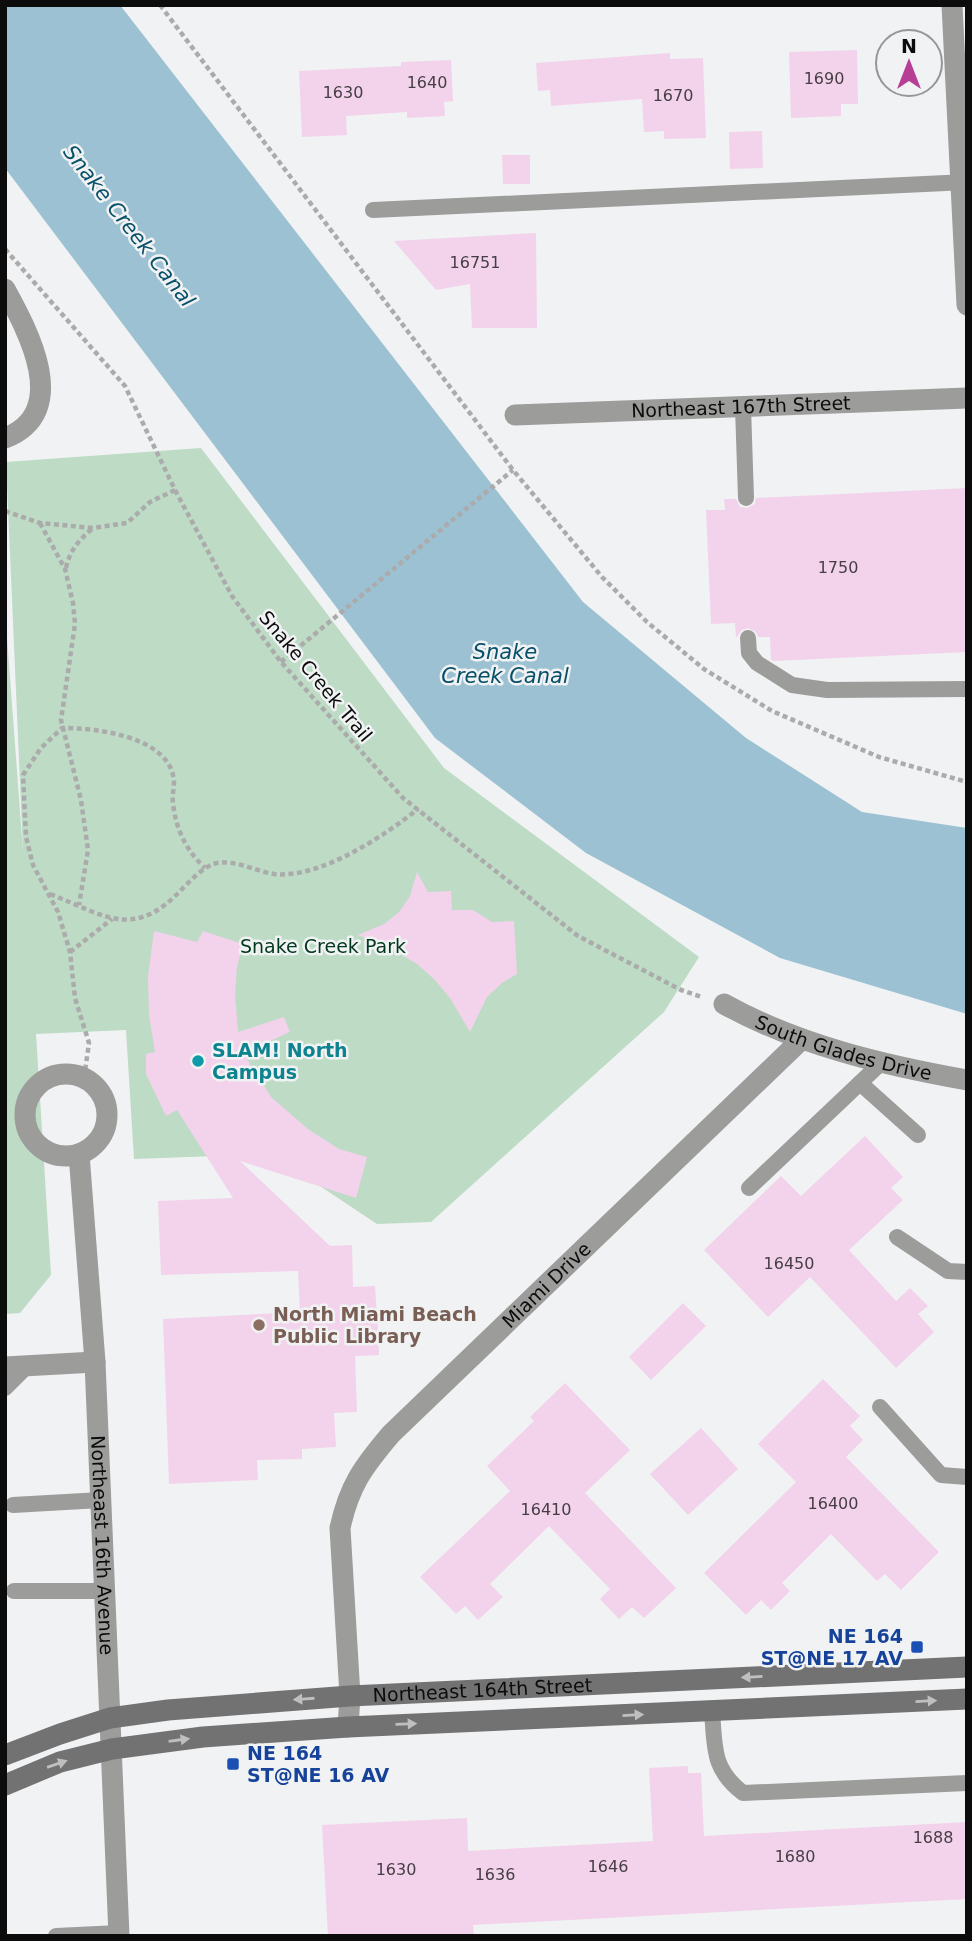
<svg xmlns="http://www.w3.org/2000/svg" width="972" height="1941" viewBox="0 0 972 1941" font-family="'DejaVu Sans',sans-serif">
  <rect width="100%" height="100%" fill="#f1f2f3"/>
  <polygon fill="#bddbc5" points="201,448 444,768 699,957 664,1012 431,1222 377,1224 272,1154 134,1159 126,1030 36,1034 51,1275 20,1313 5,1314 5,611 23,851 6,462"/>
  <polygon fill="#9cc1d2" points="5,5 120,5 583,602 746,738 862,812 967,828 967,1014 780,958 586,853 435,738 5,168"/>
  <g fill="#f2d3eb">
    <polygon points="857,50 858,104 841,104 841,116 791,118 789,52"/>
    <polygon points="670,53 670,59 703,58 706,138 664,139 664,131 644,132 642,99 551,106 550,90 538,91 536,63"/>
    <polygon points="451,60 453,101 444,102 445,116 407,118 407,112 346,116 347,135 302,137 299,71 401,66 401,62"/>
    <polygon points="762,131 763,168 730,169 729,132"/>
    <polygon points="502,155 530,155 530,184 503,184"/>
    <polygon points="536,233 537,328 472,328 470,284 436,290 394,241"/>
    <polygon points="967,488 967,652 774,661 771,660 770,637 758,637 756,632 748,628 742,630 736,638 735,623 711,624 706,510 725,510 724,499 736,499 740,507 747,508 755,504 756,498"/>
    <polygon points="417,872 428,892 451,891 452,910 473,910 492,922 514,921 517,974 502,983 487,997 470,1032 450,998 435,980 417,964 397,952 358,935 384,924 399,912 410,896"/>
    <polygon points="154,931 197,942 203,931 243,944 237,967 235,994 238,1032 284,1017 290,1032 243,1053 271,1097 308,1129 339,1149 367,1157 356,1198 240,1161 330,1246 352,1245 353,1287 375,1286 378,1332 379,1355 355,1356 357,1412 334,1413 336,1447 302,1449 302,1459 257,1460 258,1480 169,1484 163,1319 300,1312 298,1271 161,1275 158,1201 233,1198 177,1110 166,1116 146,1074 146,1054 155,1052 149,1015 148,976"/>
    <polygon points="865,1136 903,1177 891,1188 903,1200 849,1250 896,1301 910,1288 928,1306 918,1314 934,1332 896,1368 810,1277 768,1317 704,1250 781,1176 801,1196"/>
    <polygon points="683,1303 706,1326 651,1380 629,1357"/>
    <polygon points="823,1379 860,1416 850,1426 863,1440 846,1457 939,1552 901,1590 885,1574 877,1581 831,1534 782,1583 790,1591 771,1610 761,1600 746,1615 704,1573 796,1482 758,1444"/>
    <polygon points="565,1383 630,1450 585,1493 676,1588 644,1618 632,1607 619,1619 600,1599 610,1589 549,1526 490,1584 503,1597 478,1620 465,1606 456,1614 420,1577 510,1491 487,1466 534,1421 530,1417"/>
    <polygon points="701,1428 738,1469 688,1515 650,1474"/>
    <polygon points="688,1766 688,1773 701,1773 704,1836 967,1822 967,1899 473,1925 474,1936 328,1936 322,1825 467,1818 468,1851 653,1841 649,1768"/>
  </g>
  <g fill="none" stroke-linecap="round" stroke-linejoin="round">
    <g stroke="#ababac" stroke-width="4.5" stroke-dasharray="5 3.5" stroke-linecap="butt">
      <polyline points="160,5 513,470 602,577 647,622 704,669 772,711 879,757 967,782"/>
      <polyline points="5,249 125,386 175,490 232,596 281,662 403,798 578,936 681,990 702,997"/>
      <polyline points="5,511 40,523 93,528 127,523 150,502 175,490"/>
      <polyline points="40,523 65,569 73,603 75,624 61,720 81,800 88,850 79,905"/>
      <path d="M66,568c4,-18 13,-28 27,-40"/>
      <polyline points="281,662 513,470"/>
      <path d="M50,894c56,22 84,47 133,-6 9,-9 21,-22 34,-25 20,-3 38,8 57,11 46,5 110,-38 144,-65"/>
      <polyline points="70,952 112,919"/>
      <path d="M84,1078l5,-35 -14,-45 -5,-46 -12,-40 -25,-47 -7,-28 -3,-62 18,-27 21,-20c34,0 108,8 112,53 0,8 -2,15 -1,22 3,27 13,47 32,65"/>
    </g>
    <g stroke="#9c9c9b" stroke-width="16">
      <polyline points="373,210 967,182"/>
      <polyline points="743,407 746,498"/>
      <polyline points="748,638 749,653 757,663 792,685 827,690 967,689"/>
      <polyline points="860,1083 918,1135"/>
      <polyline points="749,1188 881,1063"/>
      <polyline points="897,1237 948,1271 967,1272"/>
      <polyline points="5,1388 27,1366"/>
      <polyline points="880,1407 941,1475 967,1477"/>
      <polyline points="13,1505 101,1500"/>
      <polyline points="14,1591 105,1591"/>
      <path d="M712,1711c3,37 0,58 31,82l224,-10"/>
      <polyline points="56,1936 119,1933"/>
    </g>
    <g stroke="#9c9c9b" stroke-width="21">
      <polyline points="952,5 967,305"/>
      <path d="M5,289c23,42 67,123 0,149"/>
      <path id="s1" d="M515,415l452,-17"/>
      <path id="s2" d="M724,1004c74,41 159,61 243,76"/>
      <circle cx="66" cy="1115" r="41"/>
      <path id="s3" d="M79,1154l16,208 24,574"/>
      <polyline points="5,1367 95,1362"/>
      <path id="s4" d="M348,1727l2,-31 -10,-168c9,-42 23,-61 51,-94l411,-395"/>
    </g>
    <g stroke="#737272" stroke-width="21">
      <path id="s5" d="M5,1755l55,-21 50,-16 58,-8 182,-14 617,-29"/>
      <polyline points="5,1785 60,1762 112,1749 203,1737 348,1727 967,1699"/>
    </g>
  </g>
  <defs><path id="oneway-solid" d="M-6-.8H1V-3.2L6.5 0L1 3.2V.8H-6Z" transform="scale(1.75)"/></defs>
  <g fill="#bfbfbf">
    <use href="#oneway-solid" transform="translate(752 1677) rotate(177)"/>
    <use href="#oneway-solid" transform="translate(304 1699) rotate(176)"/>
    <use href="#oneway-solid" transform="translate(926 1701) rotate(-3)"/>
    <use href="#oneway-solid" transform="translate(633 1715) rotate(-3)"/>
    <use href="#oneway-solid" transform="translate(406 1724) rotate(-2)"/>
    <use href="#oneway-solid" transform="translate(179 1740) rotate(-8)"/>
    <use href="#oneway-solid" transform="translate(57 1764) rotate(-19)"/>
  </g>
  <circle fill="#0f9aa8" stroke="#f1f2f3" stroke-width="2.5" cx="198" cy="1061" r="7"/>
  <circle fill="#8d6e63" stroke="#f1f2f3" stroke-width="2.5" cx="259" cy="1325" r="7"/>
  <g fill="#1a4fb4" stroke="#f1f2f3" stroke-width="2.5">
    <rect x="910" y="1640" width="14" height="14" rx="3.5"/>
    <rect x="226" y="1757" width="14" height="14" rx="3.5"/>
  </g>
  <g text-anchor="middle" stroke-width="5" stroke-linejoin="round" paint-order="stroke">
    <g font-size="16" fill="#463e44">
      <text x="824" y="84">1690</text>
      <text x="427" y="88">1640</text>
      <text x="343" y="98">1630</text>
      <text x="673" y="101">1670</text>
      <text x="475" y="268">16751</text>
      <text x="838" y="573">1750</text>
      <text x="789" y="1269">16450</text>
      <text x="833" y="1509">16400</text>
      <text x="546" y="1515">16410</text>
      <text x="933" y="1843">1688</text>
      <text x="795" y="1862">1680</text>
      <text x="608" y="1872">1646</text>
      <text x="396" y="1875">1630</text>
      <text x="495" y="1880">1636</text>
    </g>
    <g font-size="19" fill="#0c0c0c" stroke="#f1f2f3">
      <text dy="7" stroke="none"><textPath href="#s1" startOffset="226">Northeast 167th Street</textPath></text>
      <text transform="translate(316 676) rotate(50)" y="7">Snake Creek Trail</text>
      <text dy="7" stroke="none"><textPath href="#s2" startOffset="128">South Glades Drive</textPath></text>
      <text dy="7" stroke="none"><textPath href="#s4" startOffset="523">Miami Drive</textPath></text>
      <text dy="7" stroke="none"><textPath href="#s3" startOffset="392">Northeast 16th Avenue</textPath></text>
      <text dy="7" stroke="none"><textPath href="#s5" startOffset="485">Northeast 164th Street</textPath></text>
    </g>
    <g font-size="19" fill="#01391c" stroke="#f1f2f3">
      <text x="323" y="953">Snake Creek Park</text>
    </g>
    <g font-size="19" font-weight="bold" fill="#0d838f" stroke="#f1f2f3" text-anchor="start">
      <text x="212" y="1057">SLAM! North<tspan x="212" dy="22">Campus</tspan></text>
    </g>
    <g font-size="19" font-weight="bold" fill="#785e54" stroke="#f1f2f3" text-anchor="start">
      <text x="273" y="1321">North Miami Beach<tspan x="273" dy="22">Public Library</tspan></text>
    </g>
    <g font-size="19" font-weight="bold" fill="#164399" stroke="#f1f2f3" text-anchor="end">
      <text x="903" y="1643">NE 164<tspan x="903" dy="22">ST@NE 17 AV</tspan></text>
      <text x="247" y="1760" text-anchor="start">NE 164<tspan x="247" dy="22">ST@NE 16 AV</tspan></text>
    </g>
    <g font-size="21" font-style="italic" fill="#075069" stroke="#f1f2f3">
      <text transform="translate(129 226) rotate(52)" y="7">Snake Creek Canal</text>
      <text x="505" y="659">Snake<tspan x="505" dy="24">Creek Canal</tspan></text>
    </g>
  </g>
  <rect width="972" height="1941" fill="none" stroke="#0c0c0c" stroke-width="14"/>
  <g transform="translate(909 63)"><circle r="33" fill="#f1f2f3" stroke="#959697" stroke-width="2"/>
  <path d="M0-5L12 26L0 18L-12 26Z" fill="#b63f95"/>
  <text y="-10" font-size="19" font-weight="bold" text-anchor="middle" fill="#0c0c0c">N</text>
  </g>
</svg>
